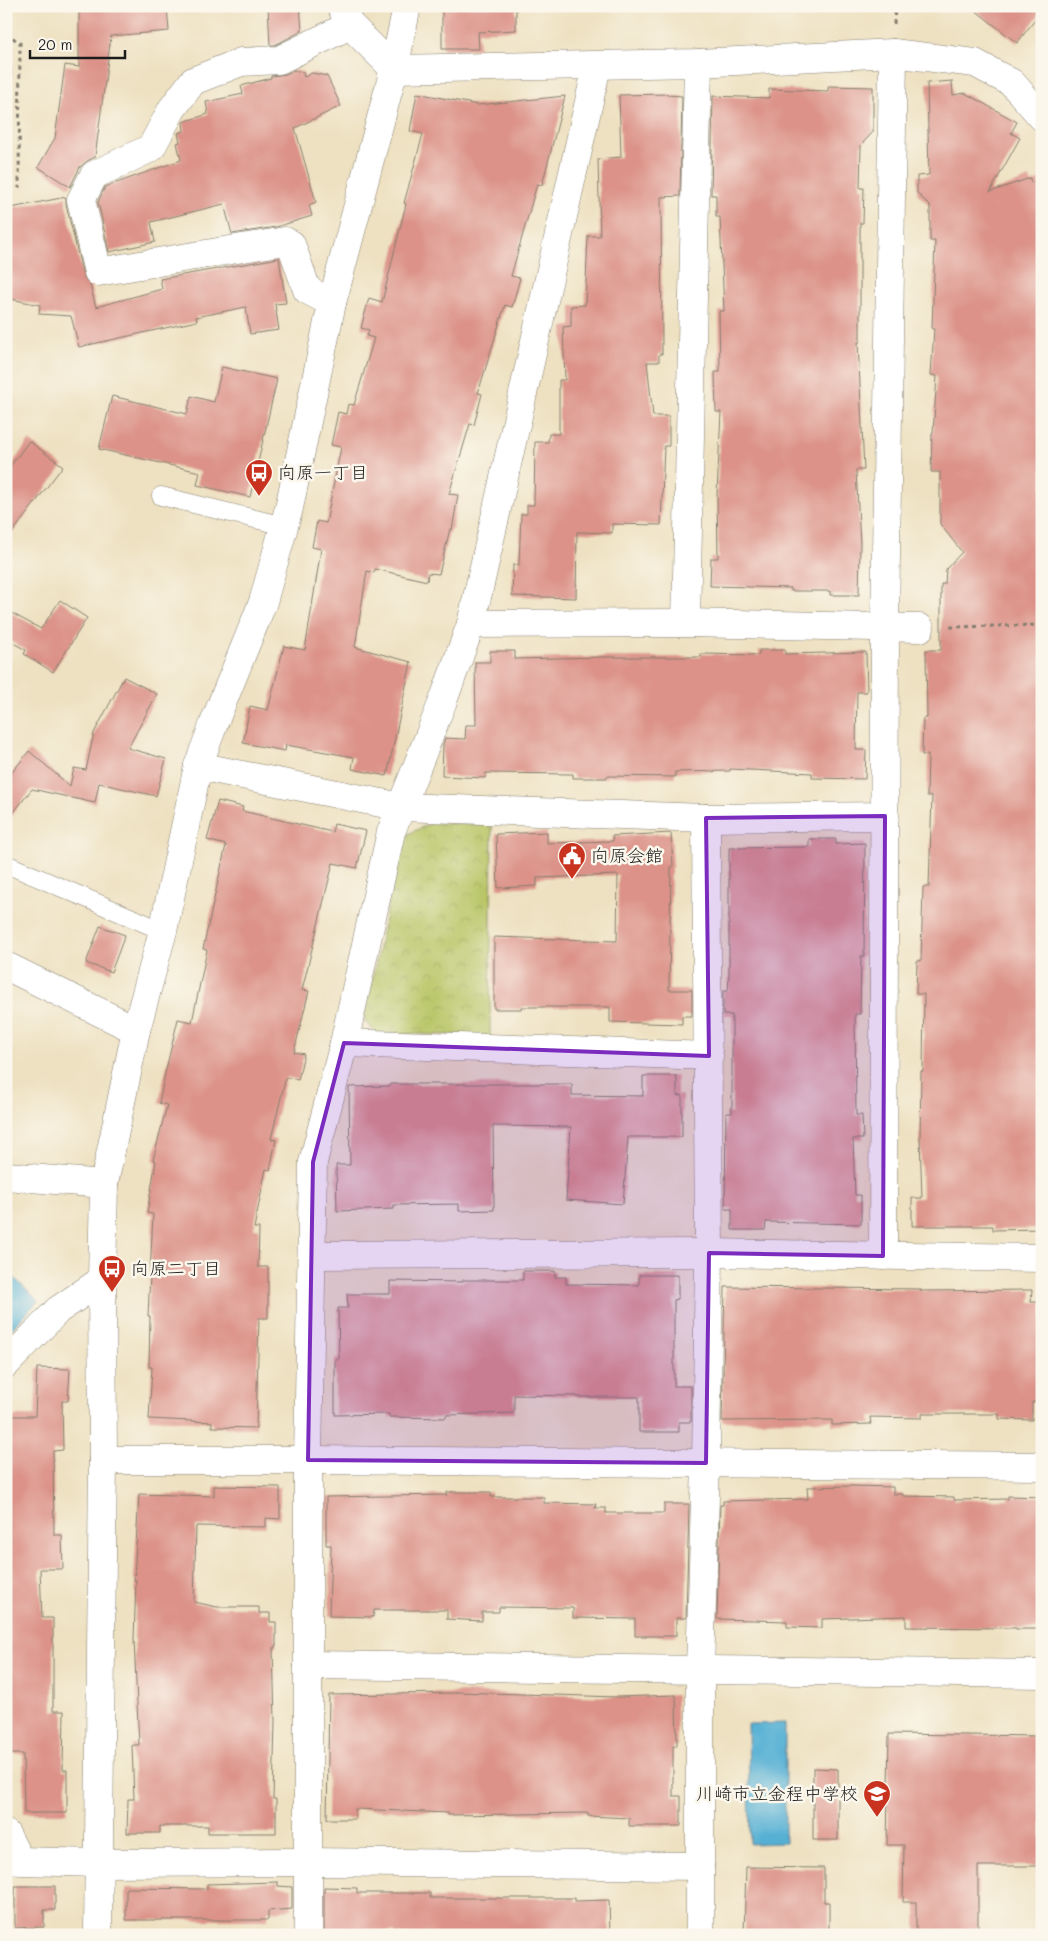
<svg xmlns="http://www.w3.org/2000/svg" width="1048" height="1941" viewBox="0 0 1048 1941" font-family="Mali,'Klee One',sans-serif">
  <defs>
    <pattern id="forest-crowns" width="20" height="18" patternUnits="userSpaceOnUse" patternTransform="scale(1.25)"><rect width="20" height="18" fill="#92ab5c"/><path d="M2 6a3 3 0 1 1 6 0M12 15a3 3 0 1 1 6 0" fill="none" stroke="#768a4b"/></pattern>
    <pattern id="park-crowns" width="20" height="18" patternUnits="userSpaceOnUse" patternTransform="scale(1.25)"><rect width="20" height="18" fill="#b9c668"/><path d="M2 6a3 3 0 1 1 6 0M12 15a3 3 0 1 1 6 0" fill="none" stroke="#9eaa5a"/></pattern>
  </defs>
  <rect width="100%" height="100%" fill="#fbf7ec"/>
  <filter id="ink" filterUnits="userSpaceOnUse"><feTurbulence type="fractalNoise" baseFrequency=".02" numOctaves="2"/><feDisplacementMap in="SourceGraphic" scale="10" xChannelSelector="R" yChannelSelector="G"/><feConvolveMatrix kernelMatrix="1 2 1 2 8 2 1 2 1" color-interpolation-filters="sRGB"/></filter>
  <filter id="wash" filterUnits="userSpaceOnUse"><feTurbulence type="fractalNoise" baseFrequency=".0096" numOctaves="4" result="noise"/><feDisplacementMap in="SourceGraphic" scale="20" xChannelSelector="R" yChannelSelector="G"/><feGaussianBlur stdDeviation="1.12" result="paint"/><feColorMatrix in="noise" values="0 0 0 0 0 0 0 0 0 0 0 0 0 0 0 0 0 1.4 0 .05"/><feComposite in="paint" operator="in"/></filter>
  <g filter="url(#wash)">
    <rect width="100%" height="100%" fill="#eee1c1"/>
    <polygon fill="url(#forest-crowns)" stroke="#57643c" points="6,44 12,48 6,187"/>
    <polygon fill="url(#park-crowns)" stroke="#6a7142" points="431,823 492,825 490,1036 376,1033 364,1020 402,837"/>
    <g fill="#57b0d4" stroke="#3a6678">
      <polygon points="6,1270 38,1301 6,1335"/>
      <polygon points="785,1723 785,1843 750,1844 748,1724"/>
    </g>
    <g id="blocks">
      <g fill="#dc9288">
        <polygon points="79,6 167,6 169,31 111,36 95,157 87,161 80,167 70,187 38,167 55,138 65,65 79,67"/>
        <polygon points="268,6 300,6 302,31 275,45 270,45"/>
        <polygon points="442,6 516,6 516,30 478,32 479,49 442,49"/>
        <polygon points="970,6 1042,6 1042,11 1017,43"/>
        <polygon points="294,70 303,72 304,77 312,73 327,76 341,106 295,128 316,202 309,205 312,216 276,227 232,234 224,204 151,222 155,242 109,252 98,202 105,187 181,160 177,143 180,142 178,133 184,131 183,122 208,114 206,102 243,94 241,86 271,78 271,76 286,74"/>
        <polygon points="952,81 953,95 965,93 1017,122 1011,133 1020,138 990,192 1030,178 1031,183 1042,179 1042,1229 993,1230 993,1226 912,1226 912,1198 922,1198 920,1138 921,1071 923,1071 924,994 916,994 917,961 921,961 923,887 929,887 932,796 927,796 928,755 922,755 923,718 927,718 926,650 941,650 941,584 945,584 946,569 962,552 940,524 940,472 931,472 932,433 933,433 937,376 931,375 934,329 932,329 935,241 930,241 930,206 917,193 917,176 929,175 927,83"/>
        <polygon points="828,86 873,87 873,132 861,145 860,188 864,188 863,223 860,223 860,342 858,342 864,470 856,470 860,544 859,595 830,595 830,591 791,591 791,588 710,586 711,558 718,558 717,494 721,412 716,412 715,372 720,372 719,311 724,311 720,217 716,217 716,195 711,195 713,96 769,98 769,89 828,91"/>
        <polygon points="417,93 478,105 565,96 542,185 537,184 511,276 520,278 512,307 505,305 478,393 482,394 474,425 470,424 449,494 458,495 452,530 450,529 439,574 428,573 427,581 375,569 374,573 367,571 355,647 411,662 387,776 352,769 354,757 286,745 285,751 243,743 250,706 268,710 284,646 305,650 321,549 312,547 317,521 326,523 341,447 331,445 338,412 346,414 348,404 354,405 374,338 367,336 369,330 361,328 369,298 382,302 406,204 404,203 423,134 410,131"/>
        <polygon points="667,94 667,95 682,96 680,196 661,197 662,354 659,354 659,362 647,362 653,416 669,416 669,446 664,446 661,525 612,524 612,533 577,532 576,598 512,596 513,565 519,565 521,514 527,514 527,505 534,505 535,442 548,442 549,434 559,434 559,380 565,380 563,327 571,326 571,306 585,305 588,236 600,236 598,159 621,157 619,95"/>
        <polygon points="66,197 66,204 83,276 90,285 96,307 162,289 160,279 279,258 286,303 275,304 279,330 250,334 246,307 196,317 197,321 79,347 71,316 39,314 40,305 6,298 6,209"/>
        <polygon points="222,367 277,379 250,497 197,485 200,472 99,449 112,396 187,414 191,396 214,402"/>
        <polygon points="29,441 63,466 6,541 6,472"/>
        <polygon points="60,600 87,618 53,672 24,654 26,650 6,639 6,610 41,629"/>
        <polygon points="759,650 785,650 785,654 866,652 867,692 857,692 856,750 866,750 865,779 812,778 812,773 730,769 730,771 675,772 675,777 607,776 607,778 573,778 573,774 486,773 485,778 442,776 443,744 445,738 465,739 466,725 476,725 475,662 490,662 490,651 515,651 515,659 601,657 701,657 701,654 759,655"/>
        <polygon points="124,677 157,694 128,748 166,759 156,796 99,783 95,803 32,789 6,822 6,780 29,751 70,786 74,768 86,770 94,733"/>
        <polygon points="218,801 243,807 242,811 332,832 334,824 366,831 357,868 333,863 302,990 309,991 294,1052 304,1054 298,1080 286,1077 271,1139 276,1140 270,1170 266,1169 254,1228 259,1228 258,1267 268,1267 268,1318 259,1318 256,1428 212,1427 212,1422 149,1419 152,1367 149,1367 150,1316 148,1316 153,1214 147,1213 156,1161 153,1160 167,1105 159,1103 164,1078 178,1019 192,1022 207,950 203,949 226,845 207,840"/>
        <polygon points="547,832 547,843 613,841 612,836 671,833 673,867 671,867 669,990 692,990 692,1016 682,1016 682,1024 610,1022 610,1007 521,1007 521,1009 494,1009 494,937 617,941 618,875 537,878 537,886 498,888 496,834"/>
        <polygon points="809,839 836,839 836,844 865,843 864,956 861,956 860,1014 855,1014 856,1115 862,1115 863,1139 853,1139 855,1195 861,1195 861,1224 766,1222 765,1230 732,1230 732,1209 725,1209 726,1113 732,1113 732,1015 723,1015 723,991 728,991 729,975 729,848 809,847"/>
        <polygon points="100,926 125,935 111,972 86,963"/>
        <polygon points="643,1076 677,1076 677,1096 682,1095 682,1137 628,1137 623,1204 566,1200 571,1127 493,1126 494,1210 459,1211 459,1204 394,1205 394,1209 337,1211 336,1165 350,1165 349,1087 390,1086 390,1084 572,1084 572,1095 643,1096"/>
        <polygon points="523,1271 555,1271 555,1277 566,1277 566,1284 639,1285 639,1275 678,1275 678,1299 674,1300 674,1386 691,1386 691,1422 679,1422 679,1432 639,1432 639,1397 577,1397 577,1396 514,1395 514,1413 446,1415 446,1418 389,1417 389,1414 335,1415 335,1359 339,1359 338,1308 348,1308 347,1294 390,1294 390,1281 463,1282 463,1280 523,1280"/>
        <polygon points="725,1287 921,1289 921,1291 1032,1290 1031,1302 1042,1302 1042,1402 1032,1402 1032,1420 999,1419 999,1414 922,1414 922,1418 870,1417 871,1424 832,1425 832,1420 722,1421"/>
        <polygon points="37,1368 70,1369 68,1401 62,1401 63,1450 53,1451 54,1535 62,1535 63,1569 40,1569 42,1618 53,1618 53,1711 64,1711 63,1770 67,1770 67,1813 24,1813 23,1754 6,1754 6,1416 35,1416"/>
        <polygon points="214,1486 280,1487 280,1519 266,1518 266,1527 196,1526 194,1602 217,1607 259,1607 259,1613 270,1613 270,1622 276,1622 276,1648 273,1648 275,1721 273,1799 276,1799 276,1833 208,1833 208,1826 160,1826 160,1833 127,1833 128,1799 134,1799 132,1745 139,1745 134,1640 136,1580 134,1580 139,1494 214,1496"/>
        <polygon points="852,1486 893,1487 893,1494 903,1494 903,1496 954,1497 954,1500 1008,1499 1008,1496 1042,1497 1042,1629 1016,1629 1016,1628 906,1627 906,1616 822,1619 822,1628 787,1627 787,1621 717,1619 720,1505 723,1505 723,1501 808,1499 807,1487"/>
        <polygon points="447,1492 491,1492 491,1497 544,1497 544,1503 596,1504 595,1508 606,1508 606,1513 664,1513 664,1504 689,1504 686,1618 676,1618 676,1636 635,1636 635,1619 573,1618 573,1608 499,1607 499,1612 482,1612 482,1621 447,1619 447,1610 374,1610 373,1617 329,1616 331,1545 326,1545 326,1497 447,1495"/>
        <polygon points="456,1692 618,1697 676,1695 677,1746 673,1746 673,1796 681,1796 681,1826 629,1826 629,1818 588,1816 588,1813 448,1815 448,1813 355,1809 355,1819 327,1819 329,1695 456,1693"/>
        <polygon points="889,1734 1042,1736 1042,1866 978,1866 978,1935 916,1935 916,1902 903,1902 904,1845 887,1845"/>
        <polygon points="813,1768 838,1769 838,1840 813,1840"/>
        <polygon points="746,1867 824,1868 824,1902 829,1902 829,1935 744,1935"/>
        <polygon points="278,1882 278,1886 292,1887 292,1909 268,1911 268,1920 126,1920 126,1888 207,1889 207,1884"/>
        <polygon points="15,1886 55,1886 55,1910 44,1910 44,1927 15,1928"/>
        <polygon points="324,1887 357,1888 357,1893 430,1893 430,1898 575,1898 575,1901 609,1900 610,1935 395,1935 395,1932 345,1931 345,1935 324,1935"/>
      </g>
    </g>
  </g>
  <g filter="url(#ink)">
    <use href="#blocks" fill-opacity="0" stroke="#857e6e" stroke-width="1"/>
    <g fill="none" stroke-linecap="round" stroke-linejoin="round">
      <defs>
        <g id="lane">
          <polyline points="161,496 284,526"/>
          <polyline points="6,864 163,931"/>
        </g>
        <g id="street">
          <polyline points="341,6 350,25 394,69 698,63 893,53 975,63 1012,83 1042,117"/>
          <polyline points="332,303 307,290 291,244 285,241 98,272 81,200 94,175 151,148 172,109 193,81 241,62 279,60 350,25"/>
          <polyline points="686,623 698,63"/>
          <polyline points="471,624 686,623 920,628"/>
          <polyline points="198,766 401,807 706,818 885,816"/>
          <polyline points="6,966 136,1030"/>
          <polyline points="344,1043 709,1056"/>
          <polyline points="6,1176 104,1184"/>
          <polyline points="312,1255 709,1253 1042,1258"/>
          <polyline points="883,1256 885,628 893,53"/>
          <polyline points="6,1364 58,1310 102,1280"/>
          <polyline points="308,1665 1042,1674"/>
          <polyline points="6,1834 20,1861 99,1863 307,1862 700,1866"/>
          <polyline points="308,1935 308,1460 313,1162 344,1043 391,832 443,701 471,624 597,66"/>
          <polyline points="700,1935 700,1670 706,1463 709,1253 706,818"/>
        </g>
        <g id="secondary">
          <polyline points="103,1460 308,1460 1042,1466"/>
          <polyline points="98,1935 103,1460 102,1280 104,1184 136,1030 163,931 198,766 214,723 263,602 289,508 332,303 394,69 407,6"/>
        </g>
      </defs>
      <use href="#lane" stroke="#857e6e" stroke-width="19"/>
      <use href="#street" stroke="#857e6e" stroke-width="29"/>
      <use href="#secondary" stroke="#857e6e" stroke-width="29"/>
      <g stroke="#857e6e" stroke-width="3" stroke-dasharray="4 4" stroke-linecap="butt">
        <polyline points="894,24 895,6"/>
        <polyline points="6,33 20,43 19,188"/>
        <polyline points="950,627 1042,625"/>
      </g>
      <use href="#lane" stroke="#fff" stroke-width="18"/>
      <use href="#street" stroke="#fff" stroke-width="28"/>
      <use href="#secondary" stroke="#fff" stroke-width="28"/>
    </g>
  </g>
  <path fill="#7b2cbf" fill-opacity="0.2" stroke="#7b2cbf" stroke-width="4" stroke-linejoin="round" d="M885,816l-2,440 -174,-3 -3,210 -398,-3 5,-298 31,-119 365,13 -3,-238z"/>
  <defs>
    <symbol id="bus-pin" viewBox="-11 -11 22 30"><path d="M0 17L-7.5 6A9.5 9.5 0 1 1 7.5 6Z" fill="#c8321e" stroke="#fbf7ec"/><path d="M-5-6H5V4H4V6H2V4H-2V6H-4V4H-5ZM-3.5-4V0h7V-4ZM-3.5 1.2v1.5H-2V1.2ZM2 1.2v1.5H3.5V1.2Z" fill="#fff"/></symbol>
    <symbol id="civic-pin" viewBox="-11 -11 22 30"><path d="M0 17L-7.5 6A9.5 9.5 0 1 1 7.5 6Z" fill="#c8321e" stroke="#fbf7ec"/><path d="M-.6-6.5H3V-4.5H.6V-3L4-1V1h2V6H-6V1h2V-1L-.6-3ZM-1.2 2.5V6h2.4V2.5Z" fill="#fff"/></symbol>
    <symbol id="school-pin" viewBox="-11 -11 22 30"><path d="M0 17L-7.5 6A9.5 9.5 0 1 1 7.5 6Z" fill="#c8321e" stroke="#fbf7ec"/><path d="M0-5L7-2L0 1L-7-2ZM-4 1L0 2.5L4 1V4Q0 6-4 4Z" fill="#fff"/></symbol>
  </defs>
  <g fill-rule="evenodd">
    <use href="#bus-pin" x="243" y="457" width="32" height="43"/>
    <use href="#civic-pin" x="556" y="840" width="32" height="43"/>
    <use href="#bus-pin" x="96" y="1253" width="32" height="43"/>
    <use href="#school-pin" x="861" y="1778" width="32" height="43"/>
  </g>
  <g text-anchor="middle" stroke-width="5" stroke-linejoin="round" paint-order="stroke">
    <g font-size="18" fill="#1c1c1c" stroke="#fbf7ec" text-anchor="start">
      <text x="278" y="479">向原一丁目</text>
      <text x="591" y="862">向原会館</text>
      <text x="131" y="1275">向原二丁目</text>
      <text x="858" y="1800" text-anchor="end">川崎市立金程中学校</text>
    </g>
  </g>
  <rect width="1048" height="1941" fill="none" stroke="#fbf7ec" stroke-width="25"/>
  <path d="M30 50v8h95v-8" fill="none" stroke="#1c1c1c" stroke-width="2.5"/>
  <text x="38" y="50" font-size="15" fill="#1c1c1c" stroke="#fbf7ec" stroke-width="4" paint-order="stroke">20 m</text>
</svg>
